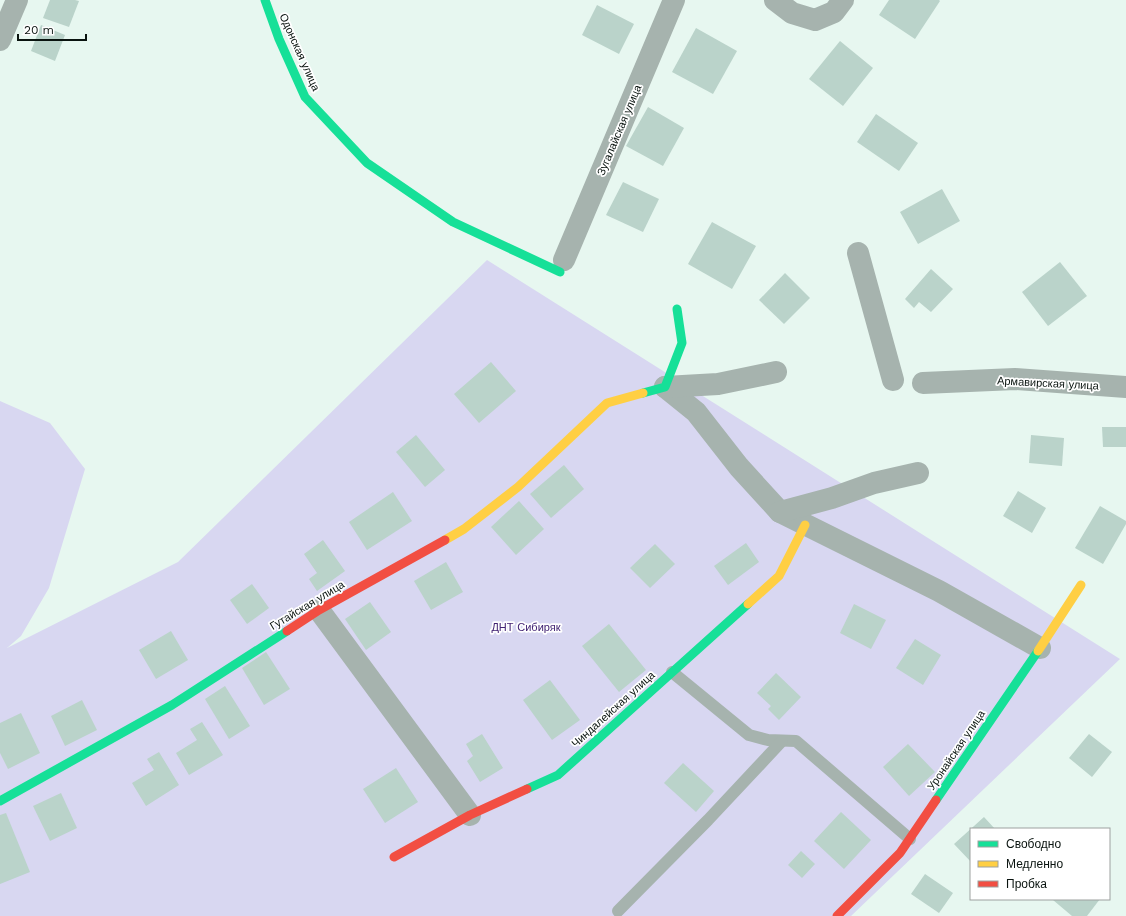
<svg xmlns="http://www.w3.org/2000/svg" width="1126" height="916" viewBox="0 0 1126 916" font-family="'Work Sans',sans-serif">
  <rect width="100%" height="100%" fill="#e7f7f0"/>
  <polygon fill="#d8d7f1" points="487,260 1120,659 851,916 0,916 0,401 50,423 85,469 49,588 21,636 7,648 178,562"/>
  <g fill="#bad3ca">
    <polygon points="50,0 75,0 79,1 69,27 43,18"/>
    <polygon points="889,0 939,0 940,1 915,39 879,15"/>
    <polygon points="597,5 634,24 619,54 582,35"/>
    <polygon points="41,25 65,35 55,61 31,51"/>
    <polygon points="696,28 737,51 713,94 672,72"/>
    <polygon points="840,41 873,68 843,106 809,79"/>
    <polygon points="648,107 684,128 663,166 626,146"/>
    <polygon points="876,114 918,143 899,171 857,142"/>
    <polygon points="623,182 659,199 643,232 606,215"/>
    <polygon points="942,189 960,221 918,244 900,212"/>
    <polygon points="712,222 756,246 732,289 688,264"/>
    <polygon points="1060,262 1087,296 1048,326 1022,292"/>
    <polygon points="931,269 953,289 931,312 919,302 914,308 905,299"/>
    <polygon points="785,273 810,298 784,324 759,300"/>
    <polygon points="491,362 516,391 479,423 454,394"/>
    <polygon points="1102,427 1126,427 1126,447 1103,447"/>
    <polygon points="416,435 445,470 425,487 396,452"/>
    <polygon points="1031,435 1064,438 1062,466 1029,463"/>
    <polygon points="564,465 584,489 551,518 530,494"/>
    <polygon points="1018,491 1046,508 1032,533 1003,516"/>
    <polygon points="393,492 412,521 367,550 349,522"/>
    <polygon points="519,501 544,529 516,555 491,527"/>
    <polygon points="1100,506 1126,521 1126,524 1103,564 1075,548"/>
    <polygon points="323,540 345,571 317,591 309,579 317,573 304,554"/>
    <polygon points="746,543 759,562 728,585 714,566"/>
    <polygon points="655,544 675,564 650,588 630,568"/>
    <polygon points="446,562 463,592 431,610 414,581"/>
    <polygon points="252,584 269,608 247,624 230,600"/>
    <polygon points="370,602 391,632 366,650 345,619"/>
    <polygon points="854,604 886,620 871,649 840,633"/>
    <polygon points="609,624 646,670 619,692 582,646"/>
    <polygon points="171,631 188,660 156,679 139,650"/>
    <polygon points="915,639 941,655 923,685 896,668"/>
    <polygon points="266,652 290,689 264,705 242,668"/>
    <polygon points="776,673 801,697 779,720 768,709 771,706 757,693"/>
    <polygon points="550,680 580,720 552,740 523,700"/>
    <polygon points="225,686 250,726 229,739 205,699"/>
    <polygon points="82,700 97,730 65,746 51,716"/>
    <polygon points="21,713 40,753 8,769 0,753 0,723"/>
    <polygon points="202,722 223,755 189,775 176,753 197,740 190,729"/>
    <polygon points="482,734 503,768 480,782 467,761 473,756 466,744"/>
    <polygon points="1089,734 1112,752 1092,777 1069,758"/>
    <polygon points="908,744 935,772 909,796 883,767"/>
    <polygon points="159,752 179,785 146,806 132,783 154,770 147,759"/>
    <polygon points="683,763 714,791 696,812 664,783"/>
    <polygon points="396,768 418,802 385,823 363,789"/>
    <polygon points="61,793 77,828 50,841 33,806"/>
    <polygon points="841,812 871,840 844,869 814,841"/>
    <polygon points="6,813 30,872 0,884 0,815"/>
    <polygon points="984,817 995,829 971,829 971,862 954,844"/>
    <polygon points="801,851 815,864 802,878 788,865"/>
    <polygon points="925,874 953,893 939,913 911,894"/>
    <polygon points="1054,899 1100,899 1087,916 1072,916 1053,900"/>
  </g>
  <g fill="none" stroke-linecap="round" stroke-linejoin="round">
    <g stroke="#a6b3ae" stroke-width="12">
      <polyline points="672,672 749,735 768,740 796,741 910,839"/>
      <polyline points="618,911 708,820 782,741"/>
    </g>
    <g stroke="#a6b3ae" stroke-width="22">
      <polyline points="775,0 792,13 815,20 834,12 843,0"/>
      <polyline points="0,40 17,0"/>
      <polyline points="858,253 893,380"/>
      <polyline points="564,260 674,0"/>
      <polyline points="923,383 1015,379 1126,387"/>
      <polyline points="665,387 696,412 739,467 780,512 939,591 1040,648"/>
      <polyline points="665,387 718,384 776,372"/>
      <polyline points="780,512 832,498 874,483 918,473"/>
      <polyline points="319,610 470,815"/>
    </g>
    <g stroke="#16e098" stroke-width="9">
      <polyline points="265,0 279,39 305,97 367,163 453,222 560,272"/>
      <polyline points="643,393 665,387 682,343 677,309"/>
      <polyline points="527,789 558,775 748,604"/>
      <polyline points="936,800 1038,651"/>
      <polyline points="0,801 172,705 287,631"/>
    </g>
    <g stroke="#ffcf43" stroke-width="9">
      <polyline points="445,540 464,529 518,487 607,403 643,393"/>
      <polyline points="748,604 779,576 805,525"/>
      <polyline points="1038,651 1081,585"/>
    </g>
    <g stroke="#f24e42" stroke-width="9">
      <polyline points="287,631 319,610 445,540"/>
      <polyline points="394,857 470,815 527,789"/>
      <polyline points="837,916 900,853 936,800"/>
    </g>
  </g>
  <g text-anchor="middle" stroke-width="3.5" stroke-linejoin="round" paint-order="stroke">
    <g font-size="11" fill="#09130f" stroke="#fff">
      <text transform="translate(300 52) rotate(66)" y="4">Одонская улица</text>
      <text transform="translate(619 130) rotate(-67)" y="4">Зугалайская улица</text>
      <text transform="translate(1048 383) rotate(3)" y="4">Армавирская улица</text>
      <text transform="translate(307 605) rotate(-31)" y="4">Гутайская улица</text>
      <text transform="translate(613 709) rotate(-42)" y="4">Чиндалейская улица</text>
      <text transform="translate(956 750) rotate(-56)" y="4">Уронайская улица</text>
    </g>
    <g font-size="11" fill="#412272" stroke="#fff">
      <text x="526" y="631">ДНТ Сибиряк</text>
    </g>
  </g>
  <rect x="970" y="828" width="140" height="72" fill="#ffffff" stroke="#9da19f"/>
  <rect x="978" y="841" width="20" height="6" fill="#16e098" stroke="#9da19f"/>
  <text x="1006" y="848" font-size="12" fill="#09130f">Свободно</text>
  <rect x="978" y="861" width="20" height="6" fill="#ffcf43" stroke="#9da19f"/>
  <text x="1006" y="868" font-size="12" fill="#09130f">Медленно</text>
  <rect x="978" y="881" width="20" height="6" fill="#f24e42" stroke="#9da19f"/>
  <text x="1006" y="888" font-size="12" fill="#09130f">Пробка</text>
  <path d="M18 34v6h68v-6" fill="none" stroke="#09130f" stroke-width="2"/>
  <text x="24" y="34" font-size="12" fill="#09130f" stroke="#ffffff" stroke-width="3" paint-order="stroke">20 m</text>
</svg>
